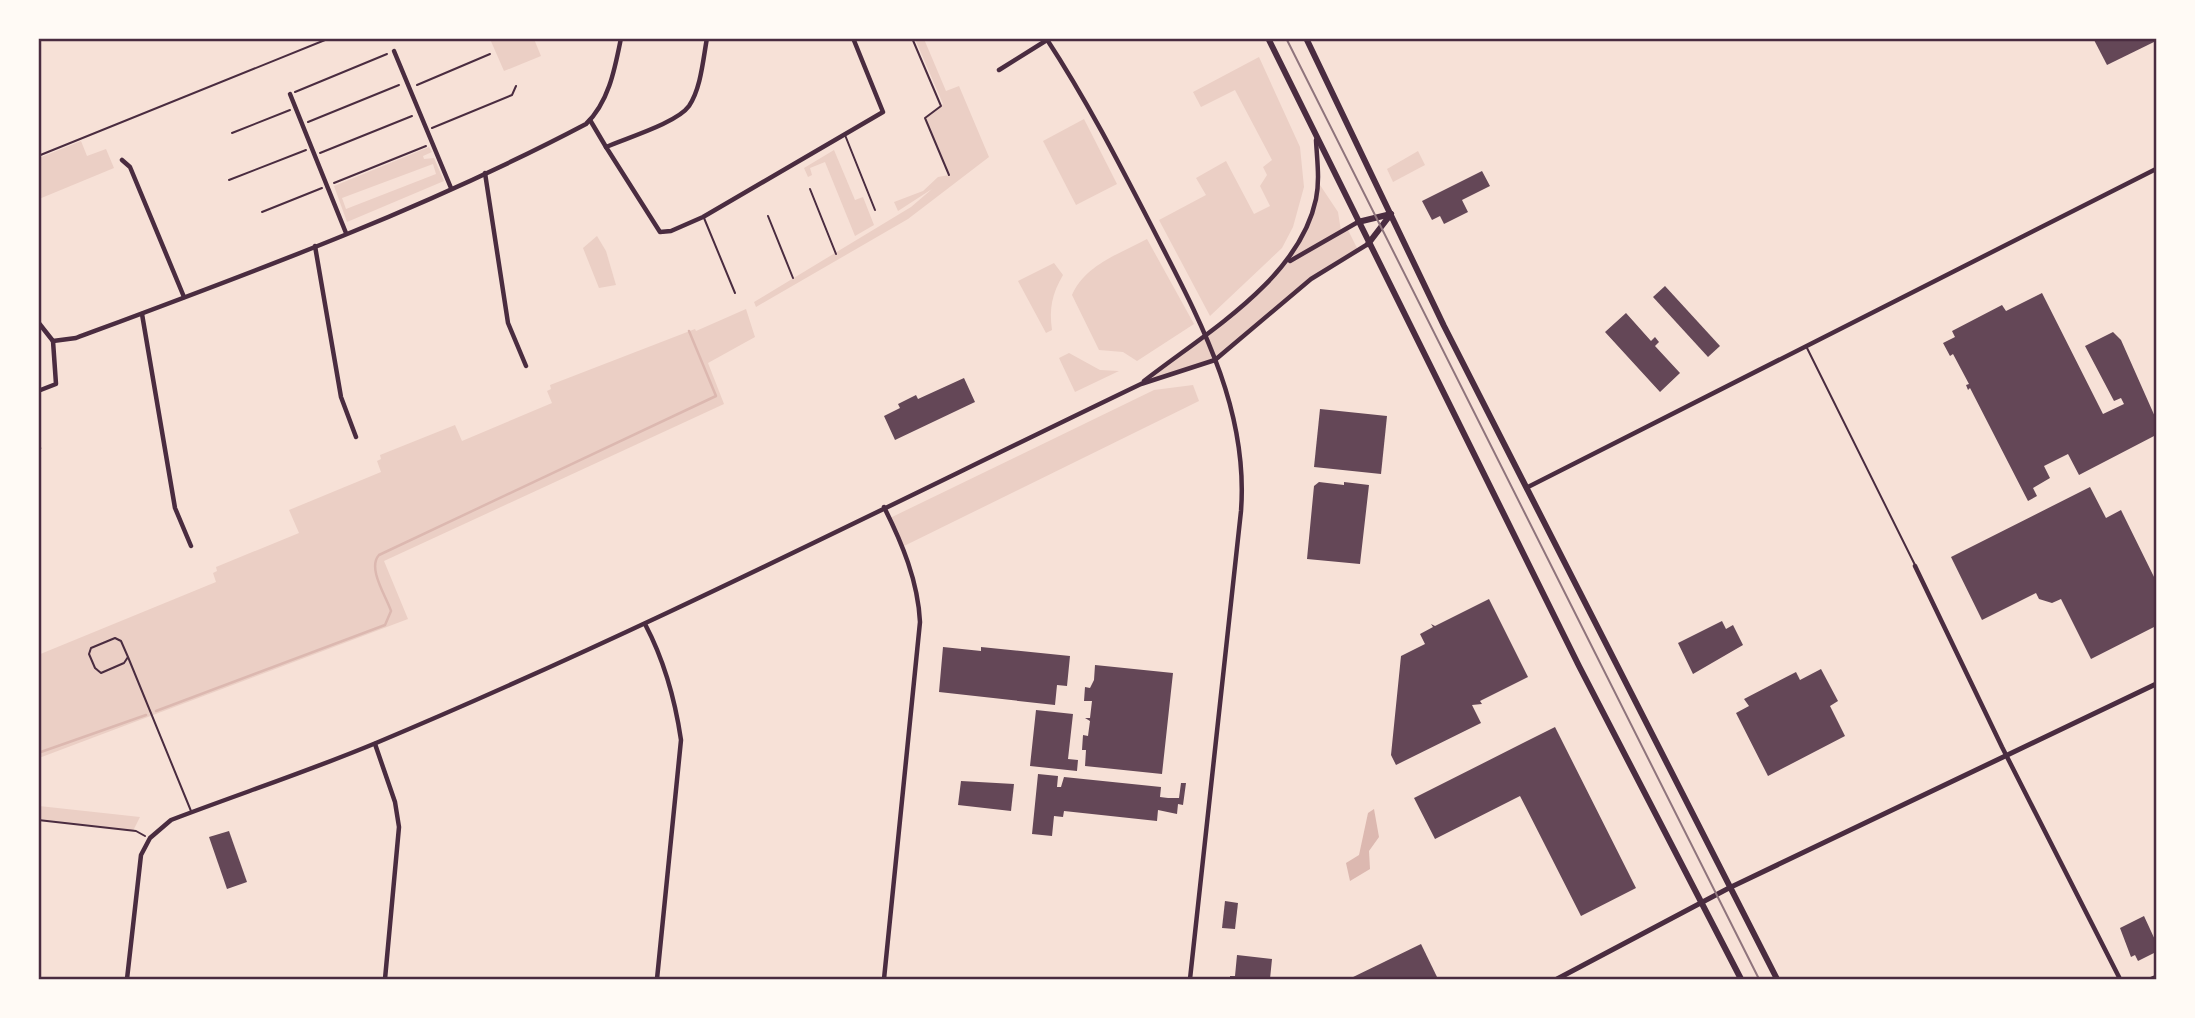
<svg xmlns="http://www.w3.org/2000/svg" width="2195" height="1018" viewBox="0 0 2195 1018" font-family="'Fira Sans',sans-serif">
  <rect width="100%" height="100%" fill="#f7e1d7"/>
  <g fill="#ebcfc5" fill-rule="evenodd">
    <polygon points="490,39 534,39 541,56 504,71"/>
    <polygon points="915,39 924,39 946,91 959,86 989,157 908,219 756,307 754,302 911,207 932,189 898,211 894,202 923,191 938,177 949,175 925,118 943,104"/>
    <polygon points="1259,57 1300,147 1304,187 1293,227 1282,248 1210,316 1159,220 1206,195 1196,178 1226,161 1254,214 1270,206 1260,186 1267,175 1263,167 1272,160 1235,90 1201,107 1193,92"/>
    <polygon points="1084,119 1117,184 1076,205 1043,141"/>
    <polygon points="81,141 87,156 106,149 114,168 39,199 39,158"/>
    <path d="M429,147l3,5 -9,4 1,3 10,-1 10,23 -97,41 -13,-36zM433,164l3,10 -90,35 -4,-11z"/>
    <polygon points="834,150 855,200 863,197 874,225 855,236 825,162 810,168 812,175 808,177 804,168"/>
    <polygon points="1418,151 1425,165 1393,182 1387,169"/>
    <polygon points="1318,182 1338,212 1341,231 1347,228 1358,250 1311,279 1235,345 1202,366 1141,384 1208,336 1286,263 1312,216"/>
    <polygon points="597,236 606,251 616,285 599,288 583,248"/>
    <path d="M1147,239l47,85 -57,37 -14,-9 -24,-2 -27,-55c13,-30 47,-41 75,-56z"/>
    <path d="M1054,263l9,12c-11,19 -14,33 -11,55l-6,3 -28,-52z"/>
    <polygon points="746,309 755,337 708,363 724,404 384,561 408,619 39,758 38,655 216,582 213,573 217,571 216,567 299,533 289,510 381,472 377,461 381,459 380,455 455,425 462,441 552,403 547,391 551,389 550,385 695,329 696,331"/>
    <polygon points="1069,353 1100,370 1119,371 1075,392 1059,358"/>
    <polygon points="1193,385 1199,401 902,547 890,518 1154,390"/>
    <polygon points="39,806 140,817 133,831 39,820"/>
  </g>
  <polygon fill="#dcb8b0" points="1374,809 1379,837 1369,851 1370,869 1350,881 1346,863 1359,855 1368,813"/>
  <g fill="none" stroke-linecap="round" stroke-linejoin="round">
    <g stroke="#dcb8b0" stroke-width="2.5">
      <path d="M156,711l229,-86 6,-14c-5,-15 -24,-43 -12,-56l337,-159 -27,-65"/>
      <polyline points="38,753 146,715"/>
    </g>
  </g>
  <g fill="#644757">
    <polygon points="2093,38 2156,38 2156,41 2107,65"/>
    <polygon points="1482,171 1490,186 1462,200 1468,212 1444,224 1440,216 1432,220 1422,201"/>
    <polygon points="1665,286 1720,346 1708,357 1653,297"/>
    <polygon points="2042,293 2103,414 2124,404 2121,398 2114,401 2085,346 2113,332 2121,340 2156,419 2156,435 2079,475 2068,454 2044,466 2050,478 2033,488 2037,496 2028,501 1970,388 1968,390 1966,385 1969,384 1953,354 1950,356 1943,343 1955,337 1952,331 2002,305 2006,311"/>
    <polygon points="1626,313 1651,341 1655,337 1659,342 1655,346 1680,373 1660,392 1605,332"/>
    <polygon points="964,378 975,402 895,440 884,416 900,408 898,404 916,395 918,399"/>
    <polygon points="1320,409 1387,416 1381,474 1314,467"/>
    <polygon points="1344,482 1369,485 1360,564 1307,559 1314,486 1319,482 1344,485"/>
    <polygon points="2090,487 2106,518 2121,510 2156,581 2156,626 2091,659 2061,599 2052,603 2039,599 2036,593 1982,620 1951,557"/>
    <polygon points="1489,599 1528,677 1480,701 1482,704 1472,705 1481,723 1396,765 1391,755 1401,656 1425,644 1420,634 1433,627 1431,624 1435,626"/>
    <polygon points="1722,621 1726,629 1733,625 1743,645 1693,674 1678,643"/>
    <polygon points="943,647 981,651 981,647 1070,656 1067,686 1057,685 1055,705 939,692"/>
    <polygon points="1095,665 1173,673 1162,774 1085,766 1086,750 1082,750 1083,735 1088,736 1090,721 1085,718 1090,718 1092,701 1084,701 1085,687 1090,688 1094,680"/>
    <polygon points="1821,669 1838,701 1830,706 1845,736 1768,776 1736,713 1749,706 1744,699 1796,672 1800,680"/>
    <polygon points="1036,710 1073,714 1068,759 1078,760 1077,771 1030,766"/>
    <polygon points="1555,727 1636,888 1581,916 1520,796 1435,839 1414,798"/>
    <polygon points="1038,774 1058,776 1057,787 1061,787 1064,777 1161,787 1160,797 1168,798 1179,798 1181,783 1186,783 1183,805 1178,804 1177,814 1158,810 1157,821 1064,811 1063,817 1054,816 1052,836 1032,834"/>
    <polygon points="961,781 1014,784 1011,811 958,805"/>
    <polygon points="229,831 247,882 227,889 209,837"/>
    <polygon points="1225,901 1238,903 1235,929 1222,928"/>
    <polygon points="2144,916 2156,942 2156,952 2138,961 2135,955 2131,957 2120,928"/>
    <polygon points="1421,944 1438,979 1349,979"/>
    <polygon points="1237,955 1272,959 1270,979 1230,979 1230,976 1235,976"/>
  </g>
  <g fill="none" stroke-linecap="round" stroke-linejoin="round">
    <g stroke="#4a2c40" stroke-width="2">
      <polyline points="912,38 941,106 925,118 949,175"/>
      <polyline points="417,85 490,54"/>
      <polyline points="295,92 387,54"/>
      <polyline points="308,122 399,85"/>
      <polyline points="432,128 512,95 516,86"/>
      <polyline points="232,133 290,110"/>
      <polyline points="320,153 412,116"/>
      <polyline points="38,156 330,38"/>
      <polyline points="229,180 306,150"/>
      <polyline points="334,183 426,146"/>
      <polyline points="810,189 836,254"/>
      <polyline points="262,212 322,188"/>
      <polyline points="768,216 793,278"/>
      <polyline points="38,820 136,831 145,836"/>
    </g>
    <g stroke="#4a2c40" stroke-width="2">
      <polyline points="845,135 875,210"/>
      <polyline points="704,218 735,293"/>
      <polyline points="1807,348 1915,565"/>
      <polyline points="128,657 121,641 115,638 91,648 89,654 95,668 101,673 124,663 128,657 191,811"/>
    </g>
    <g stroke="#4a2c40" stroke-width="4.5">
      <path d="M707,38c-4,22 -6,50 -18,68 -12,17 -63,32 -83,41l54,85 11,-1 32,-14 180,-105 -30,-74"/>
      <path d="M1046,38c40,61 72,123 105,187 46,90 98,181 90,286l-51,468"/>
      <polyline points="394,51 451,188"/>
      <polyline points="999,70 1047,40"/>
      <polyline points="290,94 346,233"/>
      <polyline points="590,120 606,147"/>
      <polyline points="122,160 130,167 184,297"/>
      <polyline points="485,173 508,323 526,366"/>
      <polyline points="315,246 341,397 356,437"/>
      <polyline points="1290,261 1358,222"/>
      <polyline points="142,314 175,508 191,546"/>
      <polyline points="38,322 53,341"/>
      <path d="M53,341l23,-3c172,-64 347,-128 510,-214 23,-22 29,-56 35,-86"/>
      <path d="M1144,381c61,-48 155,-101 172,-182 4,-19 1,-39 0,-59"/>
      <polyline points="38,391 56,384 53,341"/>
      <polyline points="38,446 39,448"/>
      <polyline points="1528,487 2156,169"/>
      <path d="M884,507c18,36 34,74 36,115l-36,357"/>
      <polyline points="1915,566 2002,747 2120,979"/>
      <path d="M645,624c19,36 30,75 36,116l-24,239"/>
      <polyline points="375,744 395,802 399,827 385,979"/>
      <path d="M127,979l14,-124 9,-17 21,-18c68,-26 138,-49 205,-77 260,-109 511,-237 765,-359l74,-24 96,-81 57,-35"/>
      <polyline points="2151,979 2156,977"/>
    </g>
    <polyline stroke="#4a2c40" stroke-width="5" points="1557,979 1729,888 2156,684"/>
    <g stroke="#4a2c40" stroke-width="6">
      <polyline points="1268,38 1579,666 1741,979"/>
      <polyline points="1306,38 1444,326 1777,979"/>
      <polyline points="1358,222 1391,214"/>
      <polyline points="1368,244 1391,214"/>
    </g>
    <polyline stroke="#8f747c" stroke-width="2" points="1286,38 1759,979"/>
  </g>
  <rect width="2195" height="1018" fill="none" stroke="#fffaf5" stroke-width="80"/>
  <rect x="40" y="40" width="2115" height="938" fill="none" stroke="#4a2c40" stroke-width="2.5"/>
</svg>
